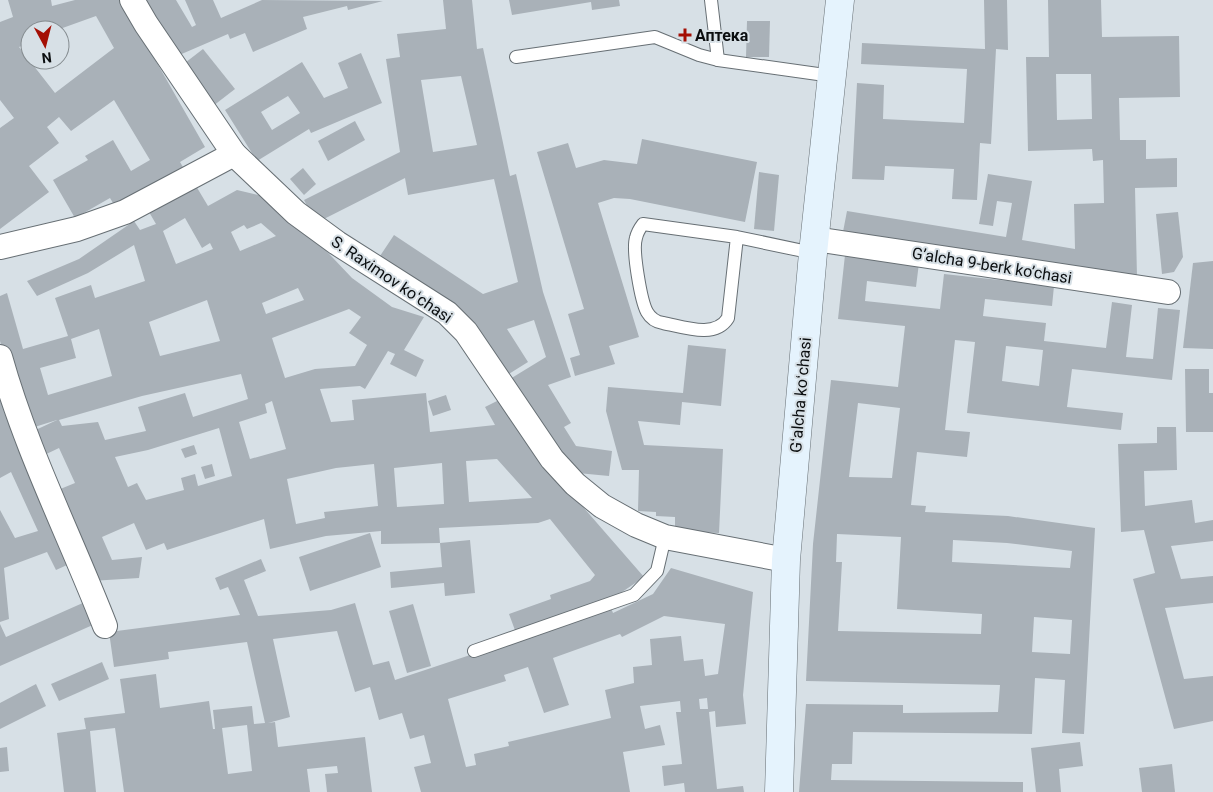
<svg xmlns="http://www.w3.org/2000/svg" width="1213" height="792" viewBox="0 0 1213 792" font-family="Roboto,sans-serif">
  <rect width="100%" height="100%" fill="#d7e0e6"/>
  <g fill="#a9b1b8" fill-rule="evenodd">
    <path d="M8,0h43l1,6 23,-6h46l84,147 -25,15 4,7 -68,39 -6,-10 -35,20 -22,-38 35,-20 -3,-4 28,-16 18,31 19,-11 -36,-60 -43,31 -12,-14 -12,10 12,16 -30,23 20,26 -49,37v-101l14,-10 -14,-18v-78l13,-5zM96,16l18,32 -59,45 -36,-46 11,-4v-13h27z"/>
    <polygon points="139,0 176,0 192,27 196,25 185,0 213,0 221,18 262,0 383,1 348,10 347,6 303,17 307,29 253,52 245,33 230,39 228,34 177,56"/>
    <path d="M443,0h29l5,49 6,-1 27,128 6,-2 27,118 28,85 -23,8 23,38 -7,4 12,19 36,5 -3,25 -42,-4 -57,-93 36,-22 -12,-37 -27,9 21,33 -24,15 -126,-118 16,-24 89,59 35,-12 -24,-103 -86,16 -3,-17 -89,45 -12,-23 96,-48 -14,-93 14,-2 -3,-23 49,-5zM461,76l16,69 -44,7 -12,-72z"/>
    <polygon points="509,0 619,0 620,6 592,10 591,2 512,15"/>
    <polygon points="984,0 1007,0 1008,50 996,49 991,144 980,143 977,200 952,199 954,169 885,166 884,180 852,179 857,83 884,85 883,119 964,123 967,69 861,64 862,43 985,49"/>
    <path d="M1048,0h53l1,37 77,-1 1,61 -61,1 1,42h26v19l31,-1v29l-42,1 2,89 -295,-40 5,-26 159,26 6,-34 -15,-2 -4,25 -14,-2 9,-50 44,7 -10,59 53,9 -1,-45 30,-1 -1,-43 -10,1 -1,-12 -64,2 -2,-94h23zM1056,74h35l1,45 -35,1z"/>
    <polygon points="747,21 770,21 769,57 746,57"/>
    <polygon points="203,49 235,89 213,106 181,66"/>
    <path d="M361,53l21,50 -71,30 -2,-4 -52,32 -32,-51 77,-48 22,36 24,-10 -10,-25zM288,96l12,17 -28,17 -11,-18z"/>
    <polygon points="355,121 365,140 328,161 318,141"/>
    <polygon points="642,139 757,162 745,222 630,199 614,198 598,203 639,337 609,346 615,364 575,376 570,358 580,355 568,314 584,309 537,152 568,143 576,168 604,160 637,164"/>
    <polygon points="303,168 316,184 304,195 290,179"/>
    <polygon points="759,172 779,175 774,231 754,229"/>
    <path d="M196,186l12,20 29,-16 34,8 44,41 37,39 40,29 32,10 -20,33 20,10 -8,17 -26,-13 5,-10 -7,-3 -23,38 -5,-3 -40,3 11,33 23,-2 -2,-20 74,-7 4,39 65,-7 -10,-18 18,-9 23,37 -3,3 121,139 -35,24 -93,32 -7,-19 42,-15 -1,-4 40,-14 5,-6 -45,-56 -12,4 -99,5 1,15 -59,1v-13l-55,5 -56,13 -6,-30 -97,31 -3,-7 -18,7 -12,-27 -32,14 10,23 30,-3 -3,21 -48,3 -38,-89 22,-9 -16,-35 -21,10 -11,-24 30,-14 -32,10 -25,-89v-45l7,-3 16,56 45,-13 -13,-38 36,-13 4,13 50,-17 -11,-36 -46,28 -51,23 -10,-15 52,-22 55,-38 6,9 16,-6 -7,-12zM185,218l17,30 8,-5 3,6 -37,15 -13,-33zM261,223l15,13 -36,15 -9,-19 13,-7 3,4zM298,288l6,12 -38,14 -4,-11zM207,300l13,41 -60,15 -11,-34zM349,309l12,8 -12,16 18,12 -12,21 -40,3 -30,9 -13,-40zM99,329l13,47 -64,19 -8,-27 36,-10 -5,-19zM241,374l7,25 -55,18 -8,-24 -47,14 8,24 -41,9 -7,-18 -36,4 -3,-6 83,-24zM272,401l14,48 -36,10 -11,-37 28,-9 -2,-9zM219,428l13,48 -34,10 -3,-12 -14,4 3,12 -38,10 -9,-17 -9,4 -13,-30 33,-7zM497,459l35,39 -63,4 -3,-41zM442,463l2,41 -47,3 -3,-39zM374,464l4,42 -54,6 1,6 -29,6 -9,-45 49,-11z"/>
    <polygon points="1178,212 1183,257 1174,272 1162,274 1156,214"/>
    <path d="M845,255l74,8 -3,24 -49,-6 -2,20 75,8 4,-35 110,12 -2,20 -67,-7 -2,17 63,7 -2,18 62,7 6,-46 20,3 -6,52 27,2 5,-51 22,2 -8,70 -100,-11 -5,38 56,6 -2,17 -154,-17 8,-71 -20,-2 -10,90 25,2 -3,25 -50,-5 -6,53 15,1 -1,6 83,4 87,12 -11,206 -22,-1 3,-53 -30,-2 -3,56 -179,-2 -1,32h-20l-1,16 192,2v10h-224l7,-88 97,1v8l95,-1 2,-27 -194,-4 7,-137 18,-164 67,7 7,-61 -67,-7zM1006,346l37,4 -4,36 -37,-5zM858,403l42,5 -8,70 -43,-1zM837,534l64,3 -4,72 85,5 -1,20 -143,-3 4,-69h-6zM953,540l54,3 65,8 -2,17 -118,-6zM1034,617l38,3 -2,34 -38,-2z"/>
    <polygon points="1213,261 1213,349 1183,348 1193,263"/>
    <polygon points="688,345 726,349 721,406 682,402 680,425 638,421 644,445 723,449 719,533 675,531 675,517 656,516 656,512 638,511 639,470 622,470 606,411 608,387 683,393"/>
    <polygon points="1185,369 1209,369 1209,393 1213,393 1213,432 1186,432"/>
    <polygon points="446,395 451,410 433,416 428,401"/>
    <polygon points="0,396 76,561 56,570 47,552 4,568 9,619 0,622 0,510 15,538 38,531 11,472 0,478"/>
    <polygon points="1157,427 1176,427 1177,470 1144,471 1145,506 1192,500 1195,523 1213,520 1213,541 1171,546 1181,579 1213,576 1213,603 1165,608 1184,679 1213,676 1213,721 1174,729 1133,579 1155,573 1144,530 1121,532 1118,444 1157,443"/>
    <polygon points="194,445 197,454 185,458 181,449"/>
    <polygon points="212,464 215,476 205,479 201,467"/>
    <polygon points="370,533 381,567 310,591 299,557"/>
    <polygon points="470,540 475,593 445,596 444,583 391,588 390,572 442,567 440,543"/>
    <path d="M261,559l5,12 -22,9 14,36 73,-6 24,-7 18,62 16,-4 6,19 216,-72 2,5 40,-19 18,-26 82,24 -10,103 3,29 -30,3 -1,-16 -6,1 8,77 26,-3 1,6h-59l-1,-9 -20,3 -2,-20 20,-2 -6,-52h5l-1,-11 -40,5 5,23 15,-4 5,20 -42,7 7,40h-209l-7,-25 17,-4 -7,-28 -14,4 -8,-26 -23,7 -9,-33 -15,5 -18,-61 -64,8 17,78 -22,6 7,-1 3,25 87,-10 7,55h-45l-2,-18 13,-1 -1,-7 -30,3 3,23h-186l-9,-64 -25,3 6,61h-32l-7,-59 29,-4 -2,-11 41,-5 -5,-34 36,-5 4,34 49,-7 4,28h2l-2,-19 39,-4 2,18 11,-1 -18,-81 -79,10 1,7 -55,8 -5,-35 131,-17 -12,-28 -8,3 -5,-12zM664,616l61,8 -7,50 -13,2 -2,-17 -19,2 -3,-25 -31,3 2,26 -19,2 1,16 -29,7 6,28 -103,24 1,4 -35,8 2,11 -10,2 -18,-68 58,-18 -2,-6 24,-8 16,46 25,-8 -16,-47 67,-24 2,3zM707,698l1,11h-8l-1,-10zM247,725l5,46 -24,3 -6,-46z"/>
    <polygon points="85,602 95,624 0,666 0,624 6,637"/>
    <polygon points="413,604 431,666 407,673 389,611"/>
    <polygon points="102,662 109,679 59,701 51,684"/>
    <polygon points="36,684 46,706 0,729 0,703"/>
    <polygon points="1080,742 1083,766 1059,769 1061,792 1036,792 1031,748"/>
    <polygon points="7,747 9,771 0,772 0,748"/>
    <polygon points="1172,764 1175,792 1142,792 1139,768"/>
  </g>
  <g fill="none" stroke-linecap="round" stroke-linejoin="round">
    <defs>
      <g id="lane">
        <polyline points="711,0 718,60"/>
        <polyline points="516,57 655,37 699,55 718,60 832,76"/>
        <path d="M737,237l-9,81c-13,21 -44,9 -65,5 -7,-1 -12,-4 -16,-11 -6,-11 -15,-62 -11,-74 1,-5 4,-10 7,-14l94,13 76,16"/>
        <polyline points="474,651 634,595 657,571 665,537"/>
      </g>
      <g id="street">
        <polyline points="132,0 146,24 234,154 296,213 337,243 447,313 466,332 552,459 575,484 602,506 636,525 665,537 786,560"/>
        <polyline points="815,239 1168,292"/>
        <polyline points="0,247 77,229 125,212 234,154"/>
        <path d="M0,357c26,93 70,179 105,269"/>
      </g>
      <polyline id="secondary" points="779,792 786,560 813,253 840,0"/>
    </defs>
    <use href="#lane" stroke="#676f74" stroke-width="14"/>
    <use href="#street" stroke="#676f74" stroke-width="26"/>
    <use href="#secondary" stroke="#676f74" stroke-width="29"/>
    <use href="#lane" stroke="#fff" stroke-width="12"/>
    <use href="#street" stroke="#fff" stroke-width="24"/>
    <use href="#secondary" stroke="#e5f3fd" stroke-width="28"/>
  </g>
  <path fill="#a40f05" stroke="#d7e0e6" stroke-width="2" d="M682.5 27.5h5v5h5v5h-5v5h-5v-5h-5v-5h5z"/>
  <g text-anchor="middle" stroke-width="4" stroke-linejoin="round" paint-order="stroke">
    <g font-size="16" font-weight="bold" fill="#0b0e10" stroke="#d7e0e6" text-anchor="start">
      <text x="695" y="41">Аптека</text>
    </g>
    <g font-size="16" fill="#0b0e10" stroke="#d7e0e6">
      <text transform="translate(992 265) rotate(9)" y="6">Gʼalcha 9-berk koʼchasi</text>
      <text transform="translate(392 279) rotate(34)" y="6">S. Raximov koʻchasi</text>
      <text transform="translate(800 395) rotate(-85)" y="6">Gʻalcha koʻchasi</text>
    </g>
  </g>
  <g transform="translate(45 45) rotate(173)"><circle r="24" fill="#d7e0e6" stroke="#858c90"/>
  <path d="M0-4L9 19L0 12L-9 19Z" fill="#a40f05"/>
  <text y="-8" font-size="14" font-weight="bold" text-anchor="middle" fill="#0b0e10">N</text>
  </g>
</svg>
